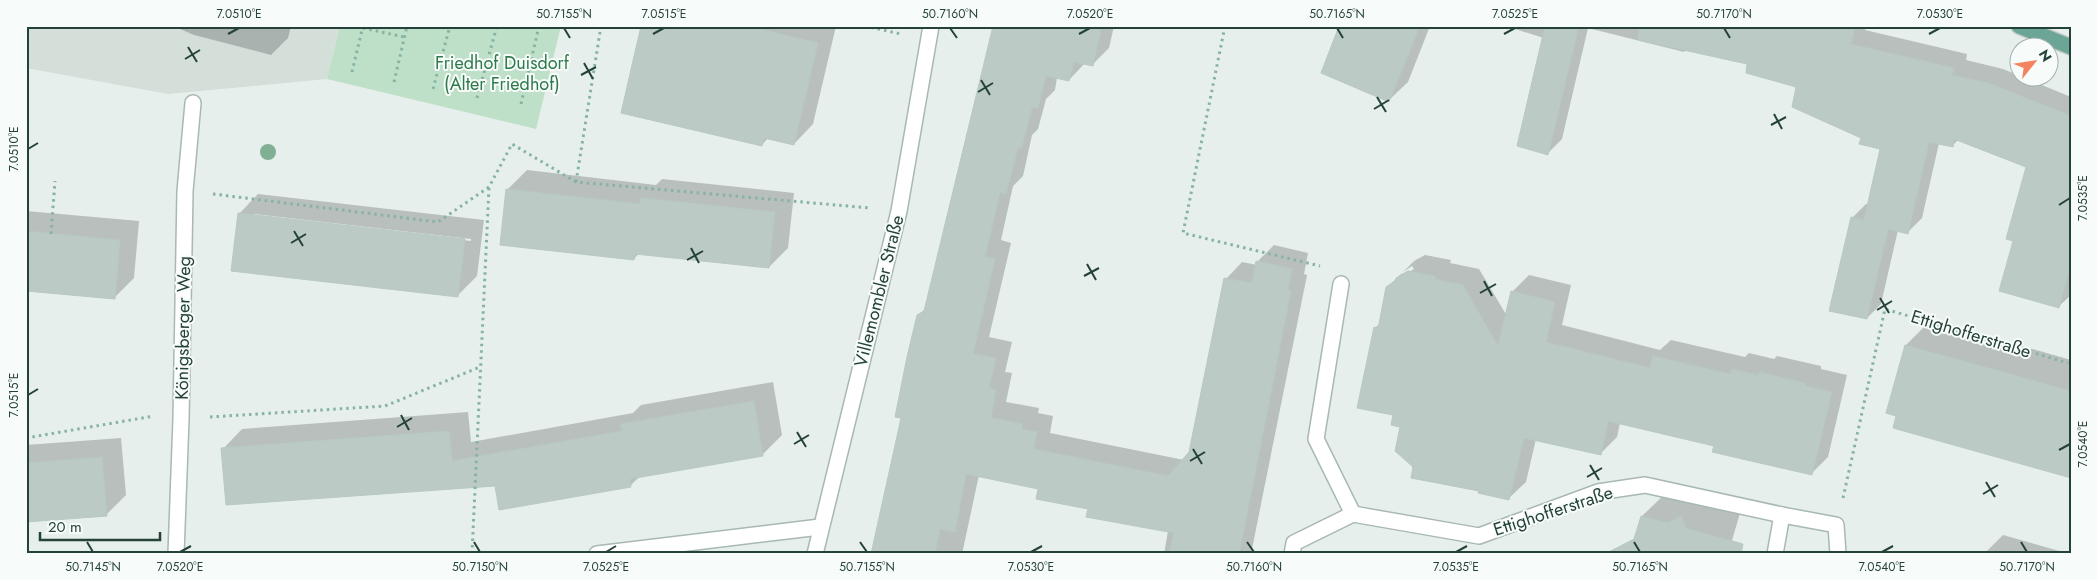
<svg xmlns="http://www.w3.org/2000/svg" width="2097" height="580" viewBox="0 0 2097 580" font-family="Jost,sans-serif">
  <rect width="100%" height="100%" fill="#e6efeb"/>
  <polygon fill="#d4dfda" points="26,26 340,26 327,79 168,94 26,68"/>
  <polygon fill="#bfe0c8" points="340,26 561,26 536,129 327,79"/>
  <g fill="#0003" fill-rule="evenodd">
    <polygon points="173,26 291,26 288,38 271,55 194,35"/>
    <polygon points="642,26 836,26 813,124 794,144 768,138 762,145"/>
    <polygon points="994,26 1114,26 1109,48 1092,65 1085,63 1069,80 1057,77 1055,90 1046,99 1038,129 1032,135 1023,176 1013,186 1001,240 1011,243 989,337 1012,342 1005,372 1012,373 1006,402 1039,408 1038,413 1053,416 1050,433 1184,460 1190,452 1226,279 1242,262 1257,265 1257,262 1274,245 1308,253 1304,274 1307,275 1251,554 1164,554 1168,531 1089,508 1039,488 979,475 962,554 872,554 902,417 918,316 927,307"/>
    <polygon points="1341,26 1430,26 1408,82 1389,100"/>
    <polygon points="1516,26 1865,26 1865,30 1967,54 1966,60 2003,69 2071,97 2071,295 2058,307 2015,241 2027,167 1958,140 1952,146 1939,143 1922,218 1908,232 1898,230 1881,304 1867,318 1852,218 1866,204 1869,204 1882,148 1862,137 1798,86 1749,64 1687,49 1684,52 1588,28 1562,139 1548,153 1544,38 1515,29"/>
    <polygon points="527,170 656,185 662,179 794,193 788,248 769,267 639,253 634,259 507,190"/>
    <path d="M258,194l226,26 -7,56 -19,19 -219,-81zM254,214l217,25v2l-217,-25z"/>
    <polygon points="26,211 139,221 134,278 115,297 26,290"/>
    <polygon points="1425,255 1451,260 1450,263 1479,269 1507,316 1512,292 1529,275 1571,285 1562,325 1660,350 1671,340 1745,357 1749,353 1774,359 1777,356 1821,366 1821,369 1847,375 1828,457 1812,473 1715,445 1620,423 1617,437 1600,454 1536,439 1526,482 1509,498 1414,466 1401,426 1394,414 1375,328 1380,323 1388,287 1402,273 1402,276 1414,269 1412,266 1403,272 1414,261"/>
    <polygon points="1931,320 2071,360 2071,477 1888,412 1906,345"/>
    <polygon points="773,382 782,435 762,455 640,476 631,485 496,484 223,449 242,429 468,412 471,442 633,413 641,405"/>
    <polygon points="121,438 126,495 106,515 26,521 26,445"/>
    <polygon points="1666,493 1740,513 1728,554 1642,516"/>
    <polygon points="2003,535 2070,554 2071,551 2071,554 1984,554"/>
  </g>
  <g fill="#bbcac4" stroke="#b8c9c2">
    <polygon points="641,26 748,26 818,43 794,145 764,138 762,146 621,113"/>
    <polygon points="993,26 1082,26 1101,30 1093,66 1074,62 1069,81 1046,76 1038,108 1032,107 1022,147 1018,147 1006,194 1000,193 985,257 995,259 973,354 996,358 989,388 996,390 991,418 1023,424 1022,429 1037,432 1034,449 1168,476 1189,452 1224,278 1252,283 1256,261 1292,269 1288,290 1291,291 1239,554 1169,554 1174,533 1086,517 1088,509 1036,499 1038,489 966,474 955,532 940,529 935,554 871,554 901,418 895,417 907,357 917,315 924,311"/>
    <polygon points="1339,26 1420,26 1389,102 1321,73"/>
    <polygon points="1545,26 1579,26 1548,155 1517,146"/>
    <polygon points="1639,26 1855,26 1851,44 1954,68 1952,75 1988,83 2071,116 2071,265 2059,308 1999,291 2013,241 2006,239 2026,167 1954,139 1953,147 1929,142 1908,234 1888,229 1867,319 1829,311 1851,217 1864,220 1880,149 1859,144 1861,138 1792,107 1796,87 1746,73 1747,64 1638,40"/>
    <polygon points="506,189 640,204 641,198 775,212 769,268 635,254 634,260 500,245"/>
    <polygon points="238,213 465,239 458,297 231,271"/>
    <polygon points="26,231 120,240 115,299 26,291"/>
    <polygon points="1408,271 1435,276 1435,279 1463,285 1498,346 1511,291 1555,302 1546,342 1650,368 1653,356 1730,374 1732,369 1758,375 1759,372 1805,383 1805,386 1832,392 1812,475 1712,452 1714,446 1608,421 1601,455 1524,438 1509,500 1478,493 1479,491 1411,478 1413,467 1395,451 1400,427 1391,425 1393,415 1357,408 1374,327 1378,329 1386,287 1395,281 1396,278"/>
    <polygon points="1905,345 2071,391 2071,478 1893,428 1896,416 1886,413"/>
    <polygon points="754,401 763,456 630,479 631,487 499,510 495,486 226,505 221,448 449,431 452,461 622,431 620,424"/>
    <polygon points="102,457 107,516 26,522 26,463"/>
    <polygon points="1641,516 1668,523 1681,516 1686,528 1743,544 1741,554 1605,554 1634,539"/>
  </g>
  <g fill="none" stroke-linecap="round" stroke-linejoin="round">
    <defs>
      <polyline id="service" points="1292,554 1294,543 1353,514 1316,439 1341,284"/>
      <g id="minor">
        <polyline points="1353,514 1479,536 1598,492 1645,485 1782,515 1836,525 1838,554"/>
        <polyline points="176,554 181,419 185,191 193,103"/>
        <polyline points="597,554 820,527"/>
        <polyline points="1775,554 1782,515"/>
      </g>
      <polyline id="tertiary" points="815,554 899,211 931,26"/>
      <polyline id="primary" points="2019,26 2071,47"/>
    </defs>
    <use href="#service" stroke="#a8b8b2" stroke-width="18"/>
    <use href="#minor" stroke="#a8b8b2" stroke-width="18"/>
    <use href="#tertiary" stroke="#a8b8b2" stroke-width="18"/>
    <use href="#primary" stroke="#c2cac8" stroke-width="18"/>
    <g stroke="#86b3a5" stroke-width="3" stroke-dasharray="2.5 4" stroke-linecap="butt">
      <polyline points="865,26 901,34"/>
      <polyline points="1225,26 1183,233 1320,266"/>
      <polyline points="363,28 404,37"/>
      <polyline points="352,72 363,26"/>
      <polyline points="394,82 407,26"/>
      <polyline points="433,89 450,26"/>
      <polyline points="477,98 497,26"/>
      <polyline points="521,104 539,26"/>
      <polyline points="576,182 601,26"/>
      <polyline points="213,194 438,222 489,187 512,144 576,182 870,208"/>
      <polyline points="51,234 55,181"/>
      <polyline points="210,417 385,406 480,367"/>
      <polyline points="26,438 154,416"/>
      <polyline points="1843,498 1885,309 2068,363"/>
      <polyline points="472,554 489,187"/>
    </g>
    <use href="#service" stroke="#fff" stroke-width="15"/>
    <use href="#minor" stroke="#fff" stroke-width="15"/>
    <use href="#tertiary" stroke="#fff" stroke-width="15"/>
    <use href="#primary" stroke="#6aa596" stroke-width="15"/>
  </g>
  <circle fill="#80af93" cx="268" cy="152" r="8"/>
  <path fill="none" stroke="#24423a" stroke-width="2" d="M564,28l6,10M950,28l7,10M1337,28l6,10M1724,28l6,10M228,34l11,-6M653,34l11,-6M1079,34l11,-6M1504,34l11,-6M1929,34l11,-6M188,47l9,15M185,59l15,-9M584,63l9,16M581,75l15,-8M981,80l9,15M978,92l15,-9M1377,97l9,15M1374,109l15,-9M1774,114l8,15M1771,125l15,-8M28,149l10,-6M2059,205l11,-7M294,231l9,15M291,243l15,-9M691,248l8,15M687,260l16,-9M1087,264l9,16M1084,276l15,-8M1484,281l8,15M1480,293l16,-9M1880,298l9,15M1877,310l15,-9M28,395l10,-6M401,415l8,15M397,427l15,-9M797,432l9,15M794,444l15,-9M1193,449l9,15M2059,450l11,-6M1190,461l15,-9M1590,465l9,15M1587,477l15,-9M1986,482l9,15M1983,494l15,-9M87,542l6,10M474,542l6,10M860,542l7,10M1247,542l7,10M1634,542l6,10M2021,542l6,10M180,552l11,-6M606,552l10,-6M1031,552l11,-6M1456,552l11,-6M1882,552l11,-6"/>
  <g text-anchor="middle" stroke-width="4" stroke-linejoin="round" paint-order="stroke">
    <g font-size="18" fill="#2d7a4b" stroke="#f7fbf9">
      <text x="502" y="69">Friedhof Duisdorf<tspan x="502" dy="21">(Alter Friedhof)</tspan></text>
    </g>
    <g font-size="18" fill="#24423a" stroke="#f7fbf9">
      <text transform="translate(879 291) rotate(-76)" y="6">Villemombler Straße</text>
      <text transform="translate(183 328) rotate(-89)" y="6">Königsberger Weg</text>
      <text transform="translate(1971 334) rotate(17)" y="6">Ettighofferstraße</text>
      <text transform="translate(1553 511) rotate(-18)" y="6">Ettighofferstraße</text>
    </g>
  </g>
  <rect width="2097" height="580" fill="none" stroke="#f7fbf9" stroke-width="55"/>
  <g transform="translate(2034 62) rotate(60)"><circle r="24" fill="#f7fbf9" stroke="#a3b1ad"/>
  <path d="M0-4L9 19L0 12L-9 19Z" fill="#f4845f"/>
  <text y="-8" font-size="14" font-weight="bold" text-anchor="middle" fill="#24423a">N</text>
  </g>
  <path d="M40 532v8h120v-8" fill="none" stroke="#24423a" stroke-width="2.5"/>
  <text x="48" y="532" font-size="15" fill="#24423a" stroke="#f7fbf9" stroke-width="4" paint-order="stroke">20 m</text>
  <rect x="28" y="28" width="2042" height="524" fill="none" stroke="#24423a" stroke-width="2"/>
  <g font-size="12" text-anchor="middle" fill="#24423a">
    <text x="239" y="18">7.0510°E</text>
    <text x="564" y="18">50.7155°N</text>
    <text x="664" y="18">7.0515°E</text>
    <text x="950" y="18">50.7160°N</text>
    <text x="1090" y="18">7.0520°E</text>
    <text x="1337" y="18">50.7165°N</text>
    <text x="1515" y="18">7.0525°E</text>
    <text x="1724" y="18">50.7170°N</text>
    <text x="1940" y="18">7.0530°E</text>
    <text transform="translate(14 149) rotate(-90)" y="4">7.0510°E</text>
    <text transform="translate(2083 198) rotate(-90)" y="4">7.0535°E</text>
    <text transform="translate(14 395) rotate(-90)" y="4">7.0515°E</text>
    <text transform="translate(2083 444) rotate(-90)" y="4">7.0540°E</text>
    <text x="93" y="571">50.7145°N</text>
    <text x="180" y="571">7.0520°E</text>
    <text x="480" y="571">50.7150°N</text>
    <text x="606" y="571">7.0525°E</text>
    <text x="867" y="571">50.7155°N</text>
    <text x="1031" y="571">7.0530°E</text>
    <text x="1254" y="571">50.7160°N</text>
    <text x="1456" y="571">7.0535°E</text>
    <text x="1640" y="571">50.7165°N</text>
    <text x="1882" y="571">7.0540°E</text>
    <text x="2027" y="571">50.7170°N</text>
  </g>
</svg>
